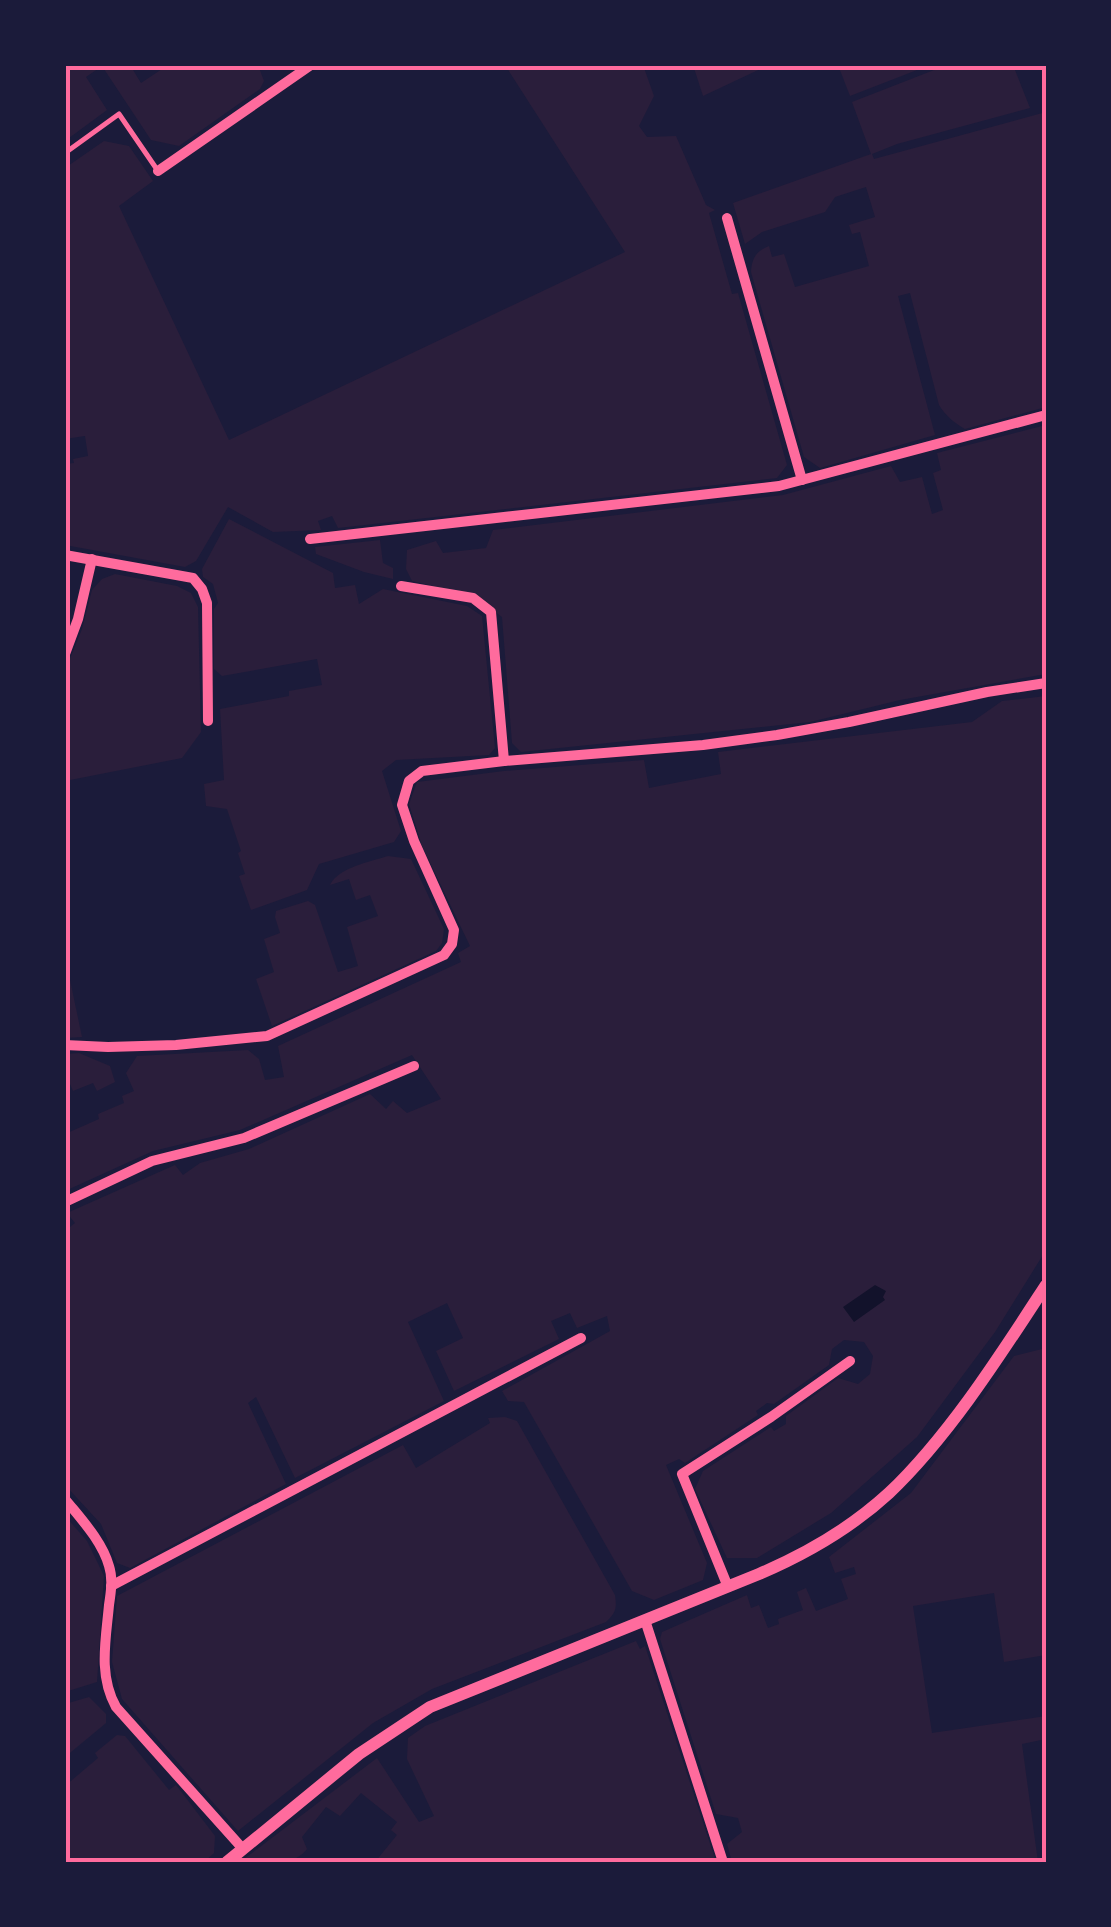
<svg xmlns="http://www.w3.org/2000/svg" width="1111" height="1927" viewBox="0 0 1111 1927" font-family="'Asap Condensed',sans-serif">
  <rect width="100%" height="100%" fill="#1b1b3a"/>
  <g fill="#2a1e3b">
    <polygon points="65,65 130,65 141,83 168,65 258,65 264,81 260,89 179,146 151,140 102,66 86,77 107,110 69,138 65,133"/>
    <polygon points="505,65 643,65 654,96 639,126 647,137 676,136 706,205 715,210 709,213 732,294 738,293 787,465 777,478 338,528 332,516 318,521 321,530 273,532 228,507 196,561 185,567 65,545 65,464 74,463 73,459 88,456 85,436 65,439 65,168 104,141 129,146 153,181 119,206 229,440 625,252"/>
    <polygon points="693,65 769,65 703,96"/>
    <polygon points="838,65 930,65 850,96"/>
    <path d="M947,65h66l17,43 -133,36 -25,10 2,5 172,-47v295l-81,22c-12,-7 -19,-13 -26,-24l-29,-112 -12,3 37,139 -115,33 -16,-11 -53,-185c1,-14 5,-21 18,-26l3,11 12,-3 11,33 74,-21 -9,-34 -8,2 -3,-9 26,-8 -9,-30 -31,10 -10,15 -63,20 -17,12 -12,-41 138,-49 -19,-52z"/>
    <polygon points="1046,425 1046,674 900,700 810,722 521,752 512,743 502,617 474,596 412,581 406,569 407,550 436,541 443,553 486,548 493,530 783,495 891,466 900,482 922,477 932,514 943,510 933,473 941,470 937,453"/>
    <polygon points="229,519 333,573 335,588 355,585 359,604 383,589 467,606 482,616 495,748 489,755 396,760 382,771 401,831 394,842 319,864 307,890 251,910 239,876 245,874 238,853 241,851 227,809 206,806 204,784 224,780 220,709 289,696 289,691 322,685 317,659 222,676 214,669 214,609 218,603 213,584 203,577 202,569"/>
    <polygon points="380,540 383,563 393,568 393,579 364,572 316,554 315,547"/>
    <polygon points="115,574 177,586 191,593 198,607 201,732 182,758 65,781 65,666 67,666 82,629 92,590 102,579"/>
    <polygon points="1046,696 1046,1250 995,1332 917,1437 831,1513 757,1558 727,1558 695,1489 703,1471 771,1427 774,1431 786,1424 786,1416 838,1378 858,1384 870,1374 873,1356 864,1342 844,1340 832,1349 829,1365 774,1404 767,1403 756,1411 758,1415 685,1463 679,1459 666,1465 707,1563 703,1580 654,1600 632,1591 524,1402 508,1401 502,1391 610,1331 607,1316 577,1328 570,1313 551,1321 559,1339 454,1391 436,1351 463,1338 447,1303 408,1322 444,1401 295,1478 256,1397 248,1403 286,1484 130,1568 117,1563 101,1524 65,1485 65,1231 75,1223 67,1213 175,1165 183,1175 200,1163 249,1149 370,1094 386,1109 393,1101 407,1113 441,1099 412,1055 240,1130 153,1151 65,1191 65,1134 99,1119 98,1114 124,1103 122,1096 134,1091 126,1073 137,1056 248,1050 259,1059 265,1080 284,1077 278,1046 461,962 458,953 470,946 422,846 409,804 417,782 504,771 644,760 649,788 721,774 718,752 972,722 1002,701"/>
    <path d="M388,856l23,3 33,70 -2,14 -6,8 -164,75 -16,-47 18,-7 -10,-33 16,-6 -5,-16 1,-6 32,-10 7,4 23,67 20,-6 -11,-39 31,-11 -8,-21 -14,5 -7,-21 -19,6c9,-18 40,-23 58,-29z"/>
    <polygon points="65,956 82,1037 65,1038"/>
    <polygon points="79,1053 110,1066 115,1082 97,1091 93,1083 73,1091 65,1072 65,1054"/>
    <polygon points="1046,1348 1046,1655 1004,1662 994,1593 913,1606 932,1733 1046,1716 1046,1739 1022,1744 1038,1862 732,1862 727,1844 742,1832 738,1818 716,1814 660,1639 662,1632 747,1595 751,1608 759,1605 768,1628 779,1624 778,1619 803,1610 797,1592 806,1588 816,1611 848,1599 841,1579 856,1574 854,1567 835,1573 829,1557 911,1493 1014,1356"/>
    <path d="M505,1417l12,4 98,174c2,13 1,18 -9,27l-174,67 -59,34 -135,108 -116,-132 -10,-37 5,-66 286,-151 13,23 74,-45 -2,-5z"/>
    <polygon points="65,1516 87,1541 104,1576 97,1682 65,1692"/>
    <path d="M636,1641l4,8 5,-3 71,216h-341l22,-27 -6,-5 6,-8 -36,-29 -21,23 -14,-9 -24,30 5,12c-14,18 -38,13 -59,13l-4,-3 133,-101 42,64 15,-6 -27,-57 1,-21 17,-12z"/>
    <polygon points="89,1697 106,1714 106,1723 65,1757 65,1704"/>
    <polygon points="117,1735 125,1736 169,1790 176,1785 215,1836 214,1853 204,1862 65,1862 65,1786 98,1758 95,1753"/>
  </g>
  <polygon fill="#12122b" points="875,1285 886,1291 883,1297 885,1300 854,1322 843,1307"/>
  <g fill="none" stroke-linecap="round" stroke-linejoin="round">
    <polyline stroke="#ff6b9d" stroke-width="5" points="65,153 119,114 158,171"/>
    <g stroke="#ff6b9d" stroke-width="10">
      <polyline points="158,171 311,65"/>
      <polyline points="727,218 802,480"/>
      <polyline points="310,539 779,486 1046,415"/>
      <polyline points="65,555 193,578 202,589 207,603 208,721"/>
      <polyline points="401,586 473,598 491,612 504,761"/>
      <polyline points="65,654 78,619 92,559"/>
      <polyline points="65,1045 108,1047 176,1045 267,1036 444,955 452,944 454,930 414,841 402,805 409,781 422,771 504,761 703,745 777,735 849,722 987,692 1046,683"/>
      <polyline points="65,1202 152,1161 244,1138 414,1066"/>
      <path d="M65,1499c16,20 37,42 44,67 4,12 2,26 0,39 -3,34 -11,70 7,102l127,142"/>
      <polyline points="111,1586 581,1338"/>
      <polyline points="728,1587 682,1474 771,1417 850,1361"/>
      <polyline points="645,1620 723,1862"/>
    </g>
    <path stroke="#ff6b9d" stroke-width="12" d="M227,1862l132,-108 71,-47 329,-133c47,-20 92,-46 130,-81 60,-57 112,-139 157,-208"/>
  </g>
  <rect width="1111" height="1927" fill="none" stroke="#1b1b3a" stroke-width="135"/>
  <rect x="68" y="68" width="976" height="1792" fill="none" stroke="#ff6b9d" stroke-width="4"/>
</svg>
